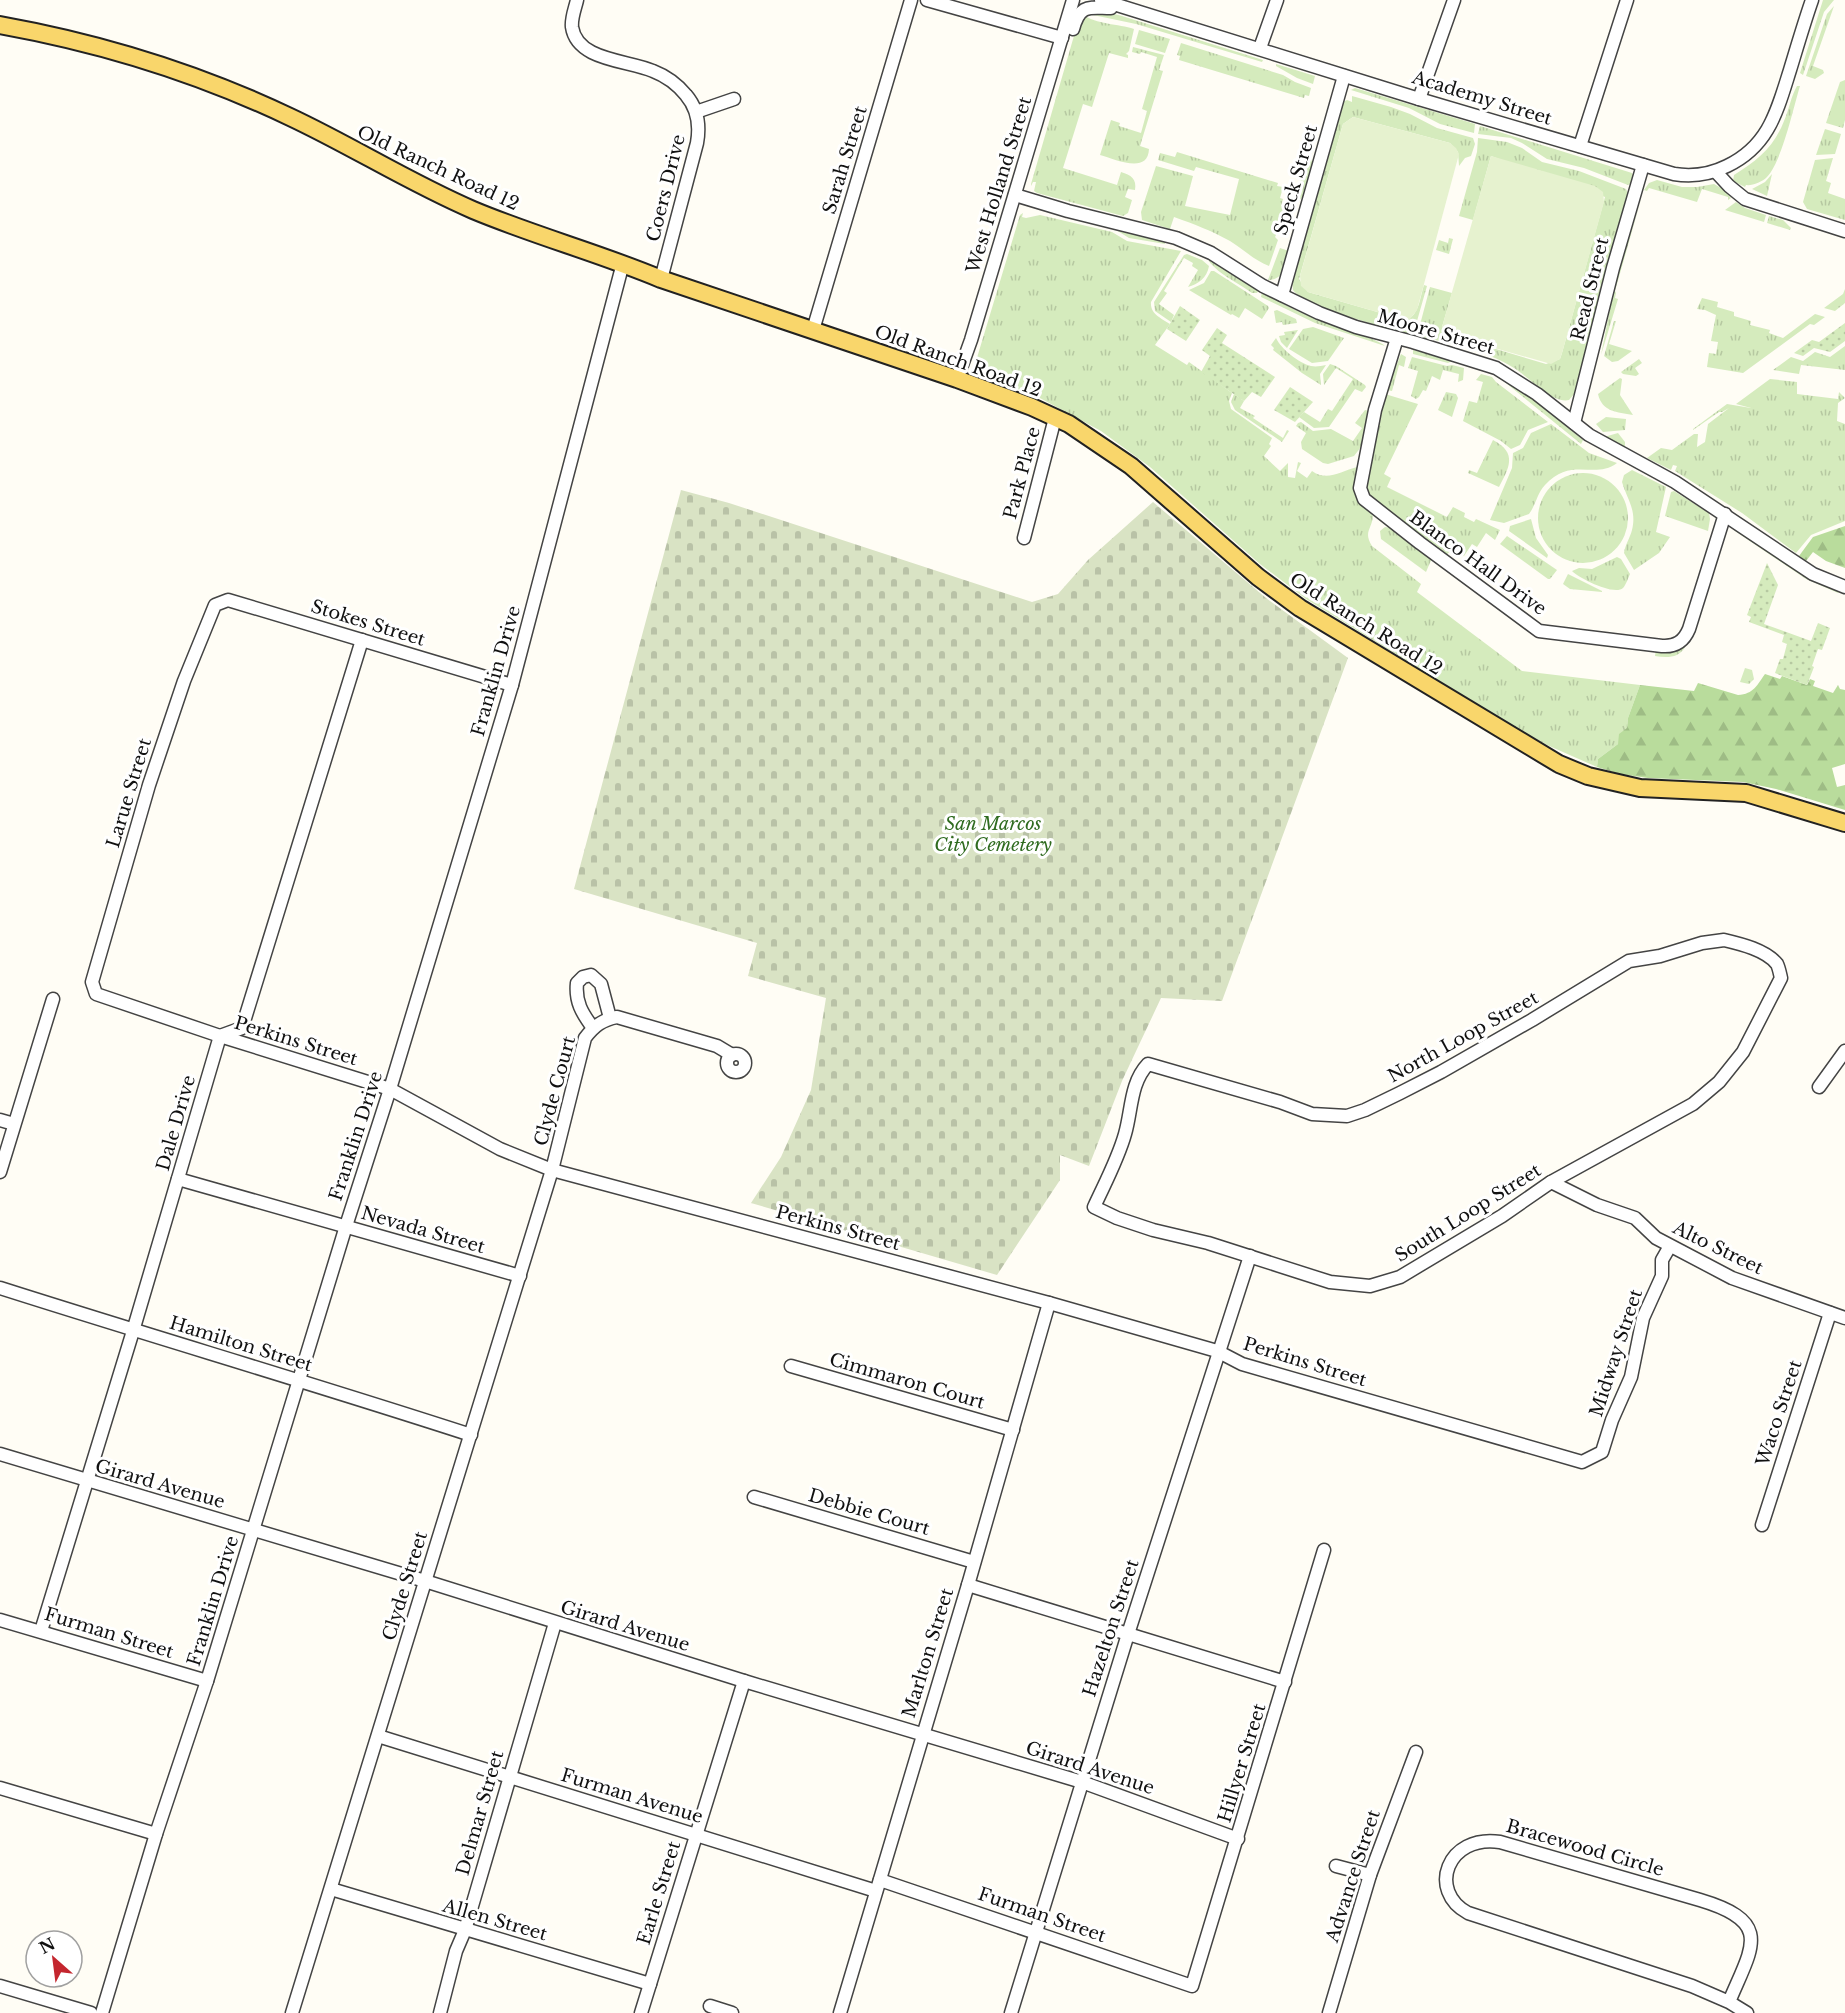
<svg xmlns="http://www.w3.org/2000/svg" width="1845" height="2013" viewBox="0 0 1845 2013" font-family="'Libre Baskerville',serif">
  <defs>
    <pattern id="grass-tufts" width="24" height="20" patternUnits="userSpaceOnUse" patternTransform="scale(1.5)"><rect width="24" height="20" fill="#d5ebbd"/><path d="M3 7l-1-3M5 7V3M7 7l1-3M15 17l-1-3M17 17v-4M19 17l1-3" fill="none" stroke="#b6c8a1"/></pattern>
    <pattern id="forest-firs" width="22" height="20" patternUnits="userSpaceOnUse" patternTransform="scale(1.5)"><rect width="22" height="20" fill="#b9dc9c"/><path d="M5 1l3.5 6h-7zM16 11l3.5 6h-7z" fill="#9ebc85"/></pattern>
    <pattern id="cemetery-stones" width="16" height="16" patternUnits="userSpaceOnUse" patternTransform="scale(1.5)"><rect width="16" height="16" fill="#d9e3c4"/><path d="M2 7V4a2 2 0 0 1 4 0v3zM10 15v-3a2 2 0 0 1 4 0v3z" fill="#b9c2a7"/></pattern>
    <pattern id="park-dots" width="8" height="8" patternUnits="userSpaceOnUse" patternTransform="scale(1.5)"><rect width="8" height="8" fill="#d5ebbd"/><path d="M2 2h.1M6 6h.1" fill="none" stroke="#b6c8a1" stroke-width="1.8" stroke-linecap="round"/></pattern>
  </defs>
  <rect width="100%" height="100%" fill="#fffdf5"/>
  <g fill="url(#grass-tufts)">
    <polygon points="1823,0 1834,0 1824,12 1803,75 1800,73"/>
    <polygon points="1834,6 1813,66 1823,70 1824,73 1815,79 1806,76 1827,14"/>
    <polygon points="1103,11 1122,16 1263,60 1262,62 1136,24 1093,15 1089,12"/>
    <path d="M1084,15c11,9 35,9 50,14l-5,22 -3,3 2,1v3l-19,-5 -17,54 -9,-3 -20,64 54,17 4,-13c10,3 16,7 14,18l-7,-1 -3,8 7,3 -4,13 -5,3 -86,-23 -3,-2 2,-9h-3l-2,4v-2l47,-162z"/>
    <polygon points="1139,30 1170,39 1165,53 1135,44"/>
    <polygon points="1181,43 1283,75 1295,82 1311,88 1309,96 1305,95 1304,98 1179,60 1180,56 1177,55"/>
    <path d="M1133,47l31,8 -5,15 4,1 -23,75 9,3c-1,26 -34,10 -49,6l11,-35 9,3 -1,3 22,7 6,-22 -5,-2 15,-52 -16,-5 -1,2 -8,-2z"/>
    <polygon points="1276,64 1315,76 1313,84 1297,78 1276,66"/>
    <polygon points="1845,80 1845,120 1843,128 1826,123 1840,82"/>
    <path d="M1797,86h3c-7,23 -18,75 -33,91 -5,5 -15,9 -21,8l-1,2 -12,-6 1,-6c23,-14 40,-28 50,-54 5,-11 7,-25 13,-35z"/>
    <polygon points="1355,88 1472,123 1475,124 1474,133 1440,124 1409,108 1351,90"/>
    <path d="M1352,96l39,11 19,7 27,14 36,10 2,6 -4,12 -6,2 -6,8 -1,-14 -8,-9 -97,-26 -10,7 -44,155 9,13 97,28c14,-3 15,-23 19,-35l3,1 -14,49c-25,-7 -107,-27 -120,-45l-1,-9 51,-179 4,-2 5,2z"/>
    <polygon points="1480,126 1632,173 1634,177 1632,183 1628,185 1584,168 1547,159 1522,143 1511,138 1478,134"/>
    <polygon points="1825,129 1841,134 1835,154 1816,155"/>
    <path d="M1478,138l29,4 15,6 20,14 37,9 47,18 2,5 -25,86 -28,113 -6,7c-17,4 -40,-23 -55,-32 -28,-18 -65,-25 -97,-32l13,-49 22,6 -10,34 4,7 100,30 14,-5 2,-6 43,-156 -114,-41 -18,64 -14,-4 18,-64z"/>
    <path d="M1177,152l101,31 -1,3 6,1 -3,11 3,1 -2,7 8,3 -14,28 3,3 -9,26c-15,-6 -25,-16 -39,-25 -18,-10 -36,-17 -56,-24l-4,12 -28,-9 -1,-8 15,-46 37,10 -8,30 45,9 9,-36 -43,-12 -2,4 -36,-11 2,-7 15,4z"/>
    <polygon points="1308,153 1313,164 1309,190 1295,205 1289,203 1290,200 1294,201 1296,197"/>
    <polygon points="1833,158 1826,181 1831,183 1828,193 1845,199 1845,220 1807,209 1803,202 1815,160"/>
    <polygon points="1772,174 1767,196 1752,189 1765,182"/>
    <polygon points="1657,180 1682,187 1697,187 1714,184 1723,189 1731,198 1728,200 1728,197 1702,189 1697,202 1649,188 1647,191 1644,190 1649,183"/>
    <polygon points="1642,196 1615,291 1616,293 1615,298 1618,299 1601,355 1614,288"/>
    <polygon points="1736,202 1745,208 1766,215 1764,222 1725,210"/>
    <path d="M1023,213l-1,4 4,1 14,-3 72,17 15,9 54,10 -30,51c-1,12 10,16 19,22l-15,21 32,20 2,-3 43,31 -3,8 2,8 41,29 -3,6 2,2 -7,10 16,15 8,-8v14l7,1 3,-16 3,1 -4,8 10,7 5,-7c15,11 29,0 45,-4l1,32 15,17c-1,13 -10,16 -1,30l49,38 -4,8 105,79 118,14 -12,33 -1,11 -9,15 -20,15 -1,8 -50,-22 -27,-15 -214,-131 -46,-35 -110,-97 -49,-36 -63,-34 -58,-23 -4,-6v-7l44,-146z"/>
    <polygon points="1769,216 1783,220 1791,228 1790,230 1767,223"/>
    <polygon points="1116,230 1165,242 1165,244 1129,238"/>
    <polygon points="1449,238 1453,239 1449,254 1436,250 1439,240 1448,243"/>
    <path d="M1280,248l9,3c-4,13 -4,29 -21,29z"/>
    <path d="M1187,254l15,6 7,6c-2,12 -11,18 -21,21l10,-17 -6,-4 1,-3 -9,-5 -20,33 3,2 -8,11 15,11 -3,7 -16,-11 -1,-9 30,-47z"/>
    <path d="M1208,259l50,32 -1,2h-5c-12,-9 -39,-22 -44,-34z"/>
    <polygon points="1211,271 1214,271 1268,306 1269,308 1262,319 1245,308 1239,318 1232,314 1231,315 1189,290 1204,283"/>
    <polygon points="1845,289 1845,303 1835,311 1824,308 1843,294"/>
    <path d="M1262,292c16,10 32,18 50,25 13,6 67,22 73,29l-70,-23 -54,-26z"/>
    <polygon points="1702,298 1718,302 1717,307 1734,312 1734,316 1751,321 1750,325 1770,330 1769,333 1783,338 1815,314 1825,317 1814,325 1810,324 1743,373 1707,367 1709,353 1716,354 1718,342 1711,341 1716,315 1705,310 1697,309"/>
    <polygon points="1277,310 1296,319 1297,323 1283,325 1282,322 1276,323 1274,311"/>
    <polygon points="1614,321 1616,321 1609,344 1632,351 1618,361 1612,362 1604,356"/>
    <polygon points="1313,327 1344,338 1328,361 1312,363 1289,349 1303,329"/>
    <path d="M1276,338c5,11 23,25 35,28 5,1 10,0 15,-1l-6,9 1,11 -19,-12 -29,-23 1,-2 -3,-3z"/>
    <polygon points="1845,346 1845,370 1801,365 1799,374 1773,370 1791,357 1803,361 1815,352 1830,357"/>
    <polygon points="1413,350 1452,360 1452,361 1448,363 1413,354"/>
    <polygon points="1401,354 1406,357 1404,367 1399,365 1392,391 1387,390"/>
    <polygon points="1412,357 1447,366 1452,365 1464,368 1463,380 1458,382 1459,374 1443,370 1440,380 1432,376 1426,391 1423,390 1419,397 1416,399 1411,396 1418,371 1408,368"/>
    <polygon points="1639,359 1642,363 1635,368 1639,374 1636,376 1623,374 1621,372"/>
    <polygon points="1330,364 1336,366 1365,385 1366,387 1362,392 1355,389 1329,427 1314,428 1299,417 1304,412 1320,422 1328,409 1332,411 1353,379 1336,368 1324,385 1323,374"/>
    <polygon points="1481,374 1492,377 1496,382 1548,422 1528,430 1520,445 1511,449 1501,441 1463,421 1469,401 1477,403 1483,382 1476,380"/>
    <path d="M1496,375c26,9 64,47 87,65l-2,4z"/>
    <path d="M1620,378l2,1 -2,16 13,20c-16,-3 -31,-3 -35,-21z"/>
    <polygon points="1770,379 1797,382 1797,394 1838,399 1839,392 1845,398 1838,403 1837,421 1845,424 1845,521 1811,535 1796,553 1742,513 1675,471 1677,466 1673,465 1671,470 1647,458 1661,448 1672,450 1694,434 1698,434 1697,447 1705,442 1708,424 1729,408 1722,412 1719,412 1693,430 1693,429 1727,404 1751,408 1736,404"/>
    <polygon points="1446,392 1456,394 1458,398 1452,417 1438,410"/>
    <polygon points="1234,394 1244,401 1240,408 1255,416 1253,418 1283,438 1287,430 1289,431 1282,442 1235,410 1231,402"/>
    <polygon points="1385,394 1418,404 1384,474 1391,478 1387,487 1447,517 1453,507 1465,513 1464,517 1474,522 1476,519 1500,530 1495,540 1486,533 1477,547 1472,544 1464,556 1453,547 1446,556 1368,496 1365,483"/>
    <polygon points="1365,410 1369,411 1361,447 1354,456 1328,464 1323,463 1302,449 1301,442 1306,433 1296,426 1298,423 1301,422 1313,431 1331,429 1353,441 1362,428 1355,423"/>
    <polygon points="1606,417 1626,419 1625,430 1603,432 1596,424"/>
    <path d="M1551,424l38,29 28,10c-22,17 -46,-7 -72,22 -8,8 -9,20 -16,29l-25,9 -14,-3 22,-52 1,-15 10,-5 8,-15z"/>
    <polygon points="1618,433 1625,442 1625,448 1604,437"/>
    <path d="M1493,440c25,13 16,28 6,47l-31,-14 1,-3 8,3z"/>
    <path d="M1632,470l34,17 -10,45 14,5 -11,16 -25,17 -10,-17c1,-8 6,-15 8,-23 5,-20 -5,-31 -10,-48l2,-7z"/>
    <circle cx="1583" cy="518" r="45"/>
    <polygon points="1674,491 1709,513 1710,519 1708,531 1665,516 1671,492"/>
    <polygon points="1531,519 1536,538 1548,555 1547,558 1509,531 1510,526"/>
    <polygon points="1730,526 1783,559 1815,582 1839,591 1838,593 1806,579 1735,531"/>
    <polygon points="1385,527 1392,528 1432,558 1426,572 1381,539 1380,531"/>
    <polygon points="1507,536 1557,570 1550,579 1548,579 1500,544"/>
    <path d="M1617,557l4,2 9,15c-2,4 -4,11 -7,14 -9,8 -44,-10 -51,-17l7,-3 13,1z"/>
    <polygon points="1568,574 1602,591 1602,592 1570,589 1563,584"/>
    <path d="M1683,645l2,2c-6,11 -18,11 -30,9l1,-7z"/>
    <polygon points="1745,668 1752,670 1754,679 1749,684 1740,682"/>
  </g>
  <g fill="url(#forest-firs)">
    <polygon points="1845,526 1845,568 1826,561 1813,552 1806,561 1799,556 1813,537"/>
    <path d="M1765,674l15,5 2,-3 25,9 3,-6 5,2 -2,5 20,7 5,-8 2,4 5,1v74l-13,4 5,19 8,-2v25l-69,-21 -33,-7 -95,-4 -28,-4 -23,-7 1,-8 20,-15 1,-10 8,-6 1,-10 12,-33 54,6 4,-8 40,12c16,-1 19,-10 27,-21z"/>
  </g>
  <polygon fill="url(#cemetery-stones)" points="681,490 729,503 1032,602 1058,594 1088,560 1153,502 1266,598 1348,658 1222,1001 1161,998 1122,1081 1089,1166 1060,1155 1060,1180 997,1275 751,1203 781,1157 811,1090 826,998 748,976 757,943 574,889"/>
  <g fill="url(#park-dots)">
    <polygon points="1180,306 1200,320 1186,341 1167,329"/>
    <polygon points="1845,323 1845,341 1830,352 1814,348 1803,356 1794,353 1812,340 1819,342"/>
    <polygon points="1217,328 1227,335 1222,343 1275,377 1261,397 1252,392 1244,401 1201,372 1210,356 1202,350"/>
    <polygon points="1298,330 1287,348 1281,342 1279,336 1285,335 1284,332"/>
    <polygon points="1290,387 1313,402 1295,422 1274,410"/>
    <polygon points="1767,563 1778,585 1764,624 1811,641 1818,623 1830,628 1822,650 1818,649 1812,666 1814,667 1807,685 1775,673 1780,659 1783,659 1787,644 1782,642 1784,635 1749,622 1751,617 1747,615"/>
  </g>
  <g fill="#e6f2cf">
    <polygon points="1353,117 1450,143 1456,148 1459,154 1417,310 1410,319 1405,320 1308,292 1301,286 1300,276 1343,124"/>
    <polygon points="1491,156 1595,186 1603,192 1604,202 1562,353 1560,359 1551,364 1449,335 1444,332 1442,327"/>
  </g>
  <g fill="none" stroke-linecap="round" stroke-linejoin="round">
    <defs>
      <g id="minor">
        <path d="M577,0c-2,9 -6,18 -5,27 5,34 56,33 81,44 13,5 24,13 33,24 12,14 14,31 11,48l-36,136"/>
        <polyline points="927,0 1062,38"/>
        <path d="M1101,0l318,99 255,75c19,3 35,1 53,-8 42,-20 50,-55 63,-96 7,-23 14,-47 22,-70"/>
        <path d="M1073,29c7,-26 17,-21 38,-21"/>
        <polyline points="1260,48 1277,0"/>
        <polyline points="1419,99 1454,0"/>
        <polyline points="696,112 734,99"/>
        <polyline points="1580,146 1627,0"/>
        <polyline points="1716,172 1729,186 1745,199 1845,231"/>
        <polyline points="1015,195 1068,211 1176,238 1211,253 1263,286 1319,313 1356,327 1413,342 1496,368 1537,394 1589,435 1675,482 1813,574 1845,587"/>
        <polyline points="1282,295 1344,76"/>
        <polyline points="813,330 911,0"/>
        <path d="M1397,338l-22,72 -15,78 4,11 56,44 119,88 123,15c14,1 22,-5 27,-17l36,-115"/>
        <polyline points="957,379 971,340 1073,0"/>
        <polyline points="1574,423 1613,268 1643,165"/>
        <polyline points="1024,538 1055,418"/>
        <polyline points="512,685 228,600 215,605 184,681 149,785 92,982 96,994 220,1036 390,1089 500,1149 552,1170 1049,1303 1217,1351 1242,1364 1582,1462 1602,1452 1612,1420 1631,1377 1643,1318 1662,1276 1662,1260 1670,1246"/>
        <path d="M1724,940c17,4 42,10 53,24 2,4 3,10 4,14l-38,74 -24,30 -26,22 -142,78 -49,34 -102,61 -30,9 -40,-4 -122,-39 -55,-13 -36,-12 -23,-11c11,-24 24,-48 31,-73 7,-24 5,-51 23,-70l132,38 32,12 35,2 18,-6 35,-17 41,-21 91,-52 97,-59 31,-5 42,-13z"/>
        <path d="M593,1028c-11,-15 -18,-26 -16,-45l6,-6 8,-2 10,9 9,34"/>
        <circle cx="736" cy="1063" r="9"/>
        <polyline points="1819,1087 1845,1051"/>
        <polyline points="0,1120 14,1124"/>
        <polyline points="0,1172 53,999"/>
        <polyline points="178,1179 520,1276"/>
        <polyline points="1551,1182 1597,1205 1635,1218 1656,1238 1732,1278 1845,1318"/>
        <path d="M0,1288c157,50 314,96 471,147"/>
        <polyline points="791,1366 1013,1430"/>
        <polyline points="0,1454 425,1581 744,1681 1082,1782 1238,1839"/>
        <polyline points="754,1497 974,1562"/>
        <polyline points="1762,1525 1830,1313"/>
        <polyline points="968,1585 1285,1682"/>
        <polyline points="0,1620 207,1681"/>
        <polyline points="41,1631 133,1331 220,1036 242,1028 362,640"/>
        <polyline points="378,1736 876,1891"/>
        <polyline points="0,1788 156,1834"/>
        <polyline points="1336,1866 1370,1875"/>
        <polyline points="880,1880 1192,1986 1324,1550"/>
        <polyline points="331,1889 650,1984"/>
        <polyline points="0,1986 91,2013"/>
        <path d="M1729,2002c23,-55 45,-80 -29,-102l-200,-58c-53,-8 -73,49 -32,71l224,73 37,16 18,11"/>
        <polyline points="710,2006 732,2013"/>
        <polyline points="102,2013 156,1834 207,1681 346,1226 390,1089 512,685 623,263"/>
        <path d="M292,2013l260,-843 33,-132c9,-12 17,-18 32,-21l100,29 15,9"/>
        <polyline points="440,2013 456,1951 465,1930 555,1623"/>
        <polyline points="641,2013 744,1681"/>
        <polyline points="840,2013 968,1585 1049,1303"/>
        <polyline points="1011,2013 1128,1634 1250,1256"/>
        <polyline points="1329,2013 1370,1875 1416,1752"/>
      </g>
      <path id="major" d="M0,25c100,18 198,48 290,92 62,29 120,66 183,93 62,26 126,43 188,69l296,100 75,28 37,17 62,42 127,111 42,31 259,156 29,12 52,12 106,5 99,30"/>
    </defs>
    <use href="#minor" stroke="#444" stroke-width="15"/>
    <use href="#major" stroke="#222" stroke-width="20"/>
    <use href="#minor" stroke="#fff" stroke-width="12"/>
    <use href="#major" stroke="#f9d66b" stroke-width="16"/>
  </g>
  <g text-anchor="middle" stroke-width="6" stroke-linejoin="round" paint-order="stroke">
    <g font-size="18" fill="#111" stroke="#fff">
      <text transform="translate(1482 98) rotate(17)" y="6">Academy Street</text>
      <text transform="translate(845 160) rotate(-73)" y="6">Sarah Street</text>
      <text transform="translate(438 168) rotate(25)" y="6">Old Ranch Road 12</text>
      <text transform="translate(1296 180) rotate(-74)" y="6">Speck Street</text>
      <text transform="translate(999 185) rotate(-73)" y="6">West Holland Street</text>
      <text transform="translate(666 188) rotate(-76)" y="6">Coers Drive</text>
      <text transform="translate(1590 289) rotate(-76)" y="6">Read Street</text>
      <text transform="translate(1436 332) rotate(16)" y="6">Moore Street</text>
      <text transform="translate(958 361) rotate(20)" y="6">Old Ranch Road 12</text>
      <text transform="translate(1022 473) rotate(-75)" y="6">Park Place</text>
      <text transform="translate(1478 563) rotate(36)" y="6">Blanco Hall Drive</text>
      <text transform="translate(368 623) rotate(17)" y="6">Stokes Street</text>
      <text transform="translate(1366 624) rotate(32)" y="6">Old Ranch Road 12</text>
      <text transform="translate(496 671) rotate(-74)" y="6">Franklin Drive</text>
      <text transform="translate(129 793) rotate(-73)" y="6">Larue Street</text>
      <text transform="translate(1463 1037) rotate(-29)" y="6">North Loop Street</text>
      <text transform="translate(296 1041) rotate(17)" y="6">Perkins Street</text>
      <text transform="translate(555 1091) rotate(-75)" y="6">Clyde Court</text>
      <text transform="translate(176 1123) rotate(-74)" y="6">Dale Drive</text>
      <text transform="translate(356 1136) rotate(-72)" y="6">Franklin Drive</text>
      <text transform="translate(1468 1213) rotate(-32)" y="6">South Loop Street</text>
      <text transform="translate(838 1228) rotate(15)" y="6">Perkins Street</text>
      <text transform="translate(423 1230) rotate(16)" y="6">Nevada Street</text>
      <text transform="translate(1718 1248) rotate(26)" y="6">Alto Street</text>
      <text transform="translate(241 1344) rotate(17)" y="6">Hamilton Street</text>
      <text transform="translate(1616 1353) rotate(-72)" y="6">Midway Street</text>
      <text transform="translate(1305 1362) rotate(17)" y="6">Perkins Street</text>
      <text transform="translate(907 1381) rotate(16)" y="6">Cimmaron Court</text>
      <text transform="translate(1779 1413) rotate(-72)" y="6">Waco Street</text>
      <text transform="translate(160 1484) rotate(16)" y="6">Girard Avenue</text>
      <text transform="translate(869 1512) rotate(16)" y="6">Debbie Court</text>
      <text transform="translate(405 1586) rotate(-73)" y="6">Clyde Street</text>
      <text transform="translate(213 1601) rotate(-73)" y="6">Franklin Drive</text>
      <text transform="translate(625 1626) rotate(17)" y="6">Girard Avenue</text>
      <text transform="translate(1111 1628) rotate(-72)" y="6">Hazelton Street</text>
      <text transform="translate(109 1633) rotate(17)" y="6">Furman Street</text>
      <text transform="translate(928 1653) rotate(-73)" y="6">Marlton Street</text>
      <text transform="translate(1242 1763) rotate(-73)" y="6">Hillyer Street</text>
      <text transform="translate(1090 1768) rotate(18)" y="6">Girard Avenue</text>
      <text transform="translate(632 1796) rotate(17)" y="6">Furman Avenue</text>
      <text transform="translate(480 1813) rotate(-74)" y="6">Delmar Street</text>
      <text transform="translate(1585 1848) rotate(16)" y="6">Bracewood Circle</text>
      <text transform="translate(1353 1876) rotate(-72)" y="6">Advance Street</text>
      <text transform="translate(659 1893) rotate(-73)" y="6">Earle Street</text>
      <text transform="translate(1042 1915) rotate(19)" y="6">Furman Street</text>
      <text transform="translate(495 1920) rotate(16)" y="6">Allen Street</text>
    </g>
    <g font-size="18" font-style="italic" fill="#2f6b1f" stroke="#fff">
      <text x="993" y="830">San Marcos<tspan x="993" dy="21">City Cemetery</tspan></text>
    </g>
  </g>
  <g transform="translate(54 1959) rotate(332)"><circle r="28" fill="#ffffff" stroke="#a0a0a0" stroke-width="1.5"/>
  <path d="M0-4.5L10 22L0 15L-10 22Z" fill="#c4262e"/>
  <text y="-9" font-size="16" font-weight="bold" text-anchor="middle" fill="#111111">N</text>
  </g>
</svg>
